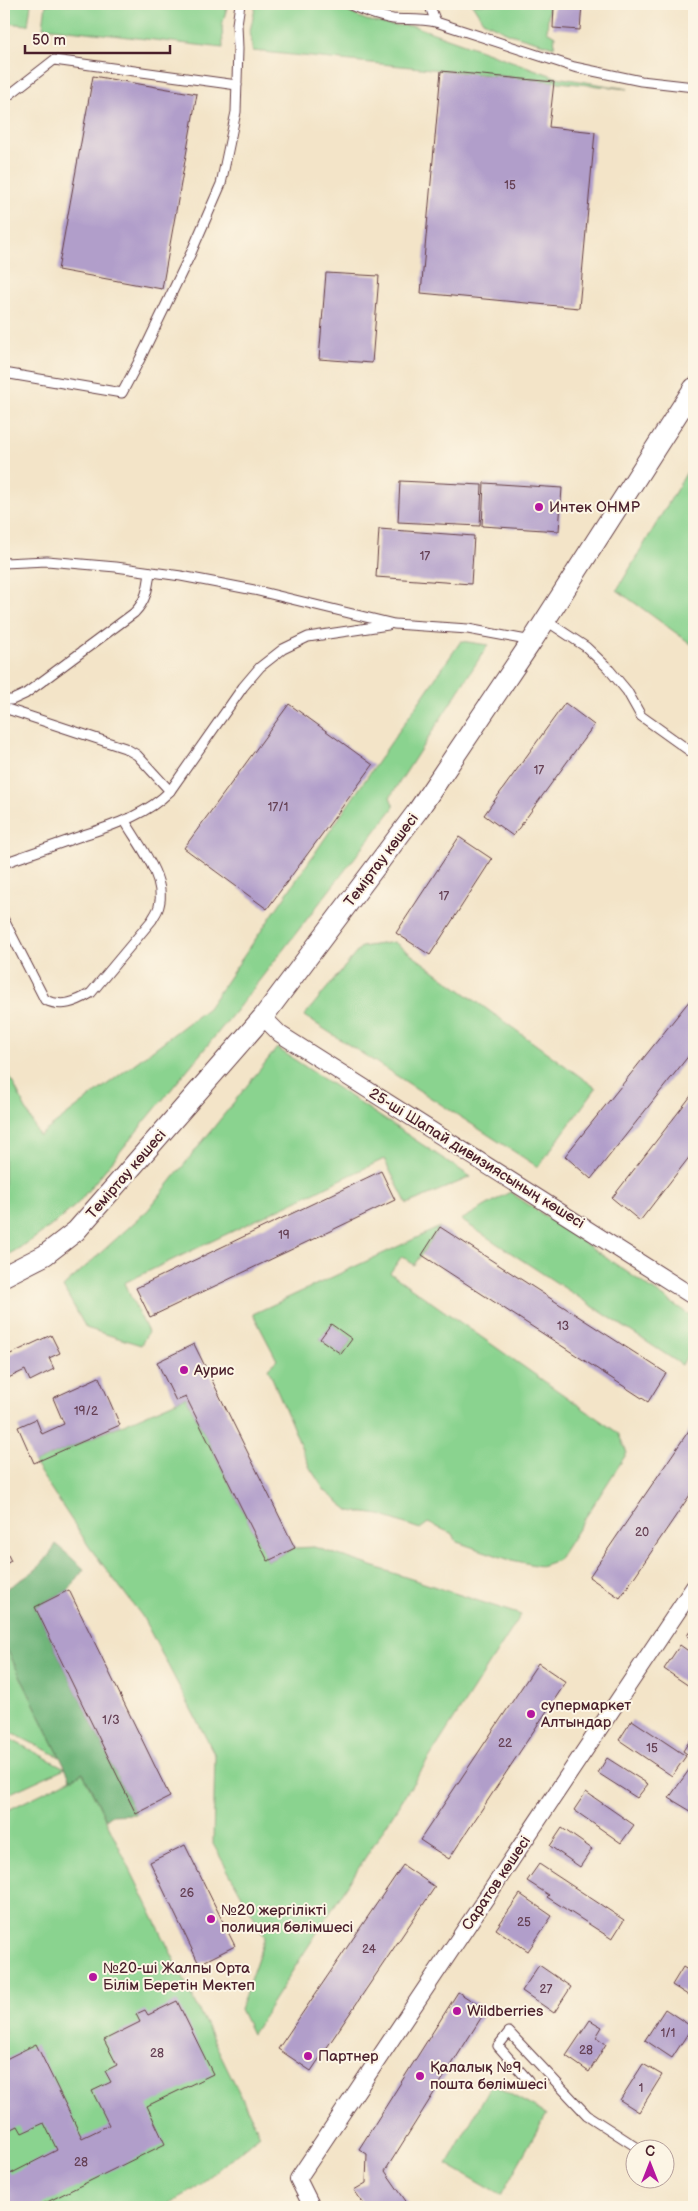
<svg xmlns="http://www.w3.org/2000/svg" width="698" height="2211" viewBox="0 0 698 2211" font-family="'Balsamiq Sans',sans-serif">
  <rect width="100%" height="100%" fill="#fcf5e5"/>
  <filter id="ink" filterUnits="userSpaceOnUse"><feTurbulence type="fractalNoise" baseFrequency=".02" numOctaves="2"/><feDisplacementMap in="SourceGraphic" scale="10" xChannelSelector="R" yChannelSelector="G"/><feConvolveMatrix kernelMatrix="1 2 1 2 8 2 1 2 1" color-interpolation-filters="sRGB"/></filter>
  <filter id="wash" filterUnits="userSpaceOnUse"><feTurbulence type="fractalNoise" baseFrequency=".0096" numOctaves="4" result="noise"/><feDisplacementMap in="SourceGraphic" scale="20" xChannelSelector="R" yChannelSelector="G"/><feGaussianBlur stdDeviation="1.12" result="paint"/><feColorMatrix in="noise" values="0 0 0 0 0 0 0 0 0 0 0 0 0 0 0 0 0 1.4 0 .05"/><feComposite in="paint" operator="in"/></filter>
  <g filter="url(#wash)">
    <rect width="100%" height="100%" fill="#f3e4c8"/>
    <g fill="#8ad38f" stroke="#6a795d" fill-rule="evenodd">
      <polygon points="4,4 31,4 28,25 4,23"/>
      <polygon points="46,4 228,4 222,25 223,48 43,27"/>
      <polygon points="256,4 330,4 366,20 389,25 414,26 556,77 628,89 253,51 250,31"/>
      <polygon points="365,4 402,4 398,8 383,9"/>
      <polygon points="472,4 549,4 547,31 555,36 554,47 510,34 483,21"/>
      <polygon points="694,460 694,646 617,590"/>
      <path d="M461,641l27,4 -98,152 4,10 -160,206 -157,191c-23,21 -46,38 -73,53v-193l35,72 169,-128z"/>
      <polygon points="394,942 596,1088 538,1167 304,1016 361,947"/>
      <polygon points="277,1048 471,1177 407,1204 384,1159 124,1283 148,1332 141,1345 86,1328 63,1287 148,1210"/>
      <polygon points="510,1192 694,1318 694,1343 682,1365 461,1220"/>
      <path d="M440,1227l-26,38 -12,-9 -12,17 228,160 9,20 -69,107 -18,6 -33,-7 -50,-17 -4,-8 -25,-11 -8,6 -40,-14 -30,-4 -25,-20 -15,-23 -42,-100 9,-8 -24,-46zM331,1324l21,15 -10,15 -22,-15z"/>
      <polygon points="186,1397 268,1561 295,1548 314,1547 521,1615 252,2034 240,2009 265,1937 213,1844 215,1755 142,1616 90,1548 34,1463"/>
      <polygon points="4,1643 60,1757 4,1729"/>
      <polygon points="4,1736 65,1768 4,1796"/>
      <polygon points="83,1773 260,2135 193,2190 163,2207 4,2207 4,1812"/>
      <polygon points="492,2084 546,2114 501,2195 447,2164"/>
    </g>
    <path fill="#6fb57a" stroke="#5c6a52" d="M56,1544l28,25 -15,21 -34,17 101,207 -25,1 -5,4 -23,-46 -12,6 -67,-136v-53c24,-14 38,-21 52,-46z"/>
    <g id="blocks">
      <g fill="#b19eca">
        <polygon points="554,4 582,4 580,30 553,28"/>
        <polygon points="441,71 554,82 549,127 595,132 579,308 421,293"/>
        <polygon points="93,76 197,94 162,289 58,270"/>
        <polygon points="326,273 379,276 372,363 319,359"/>
        <polygon points="400,481 482,485 480,526 398,522"/>
        <polygon points="484,483 562,488 559,531 482,526"/>
        <polygon points="379,529 474,536 471,584 376,577"/>
        <polygon points="565,703 594,725 513,836 484,815"/>
        <polygon points="289,704 373,765 267,909 184,848"/>
        <polygon points="459,837 492,859 430,955 396,933"/>
        <polygon points="694,995 694,1049 591,1179 565,1156"/>
        <polygon points="694,1092 694,1151 640,1221 612,1198"/>
        <polygon points="381,1171 395,1200 150,1317 136,1288"/>
        <polygon points="440,1227 666,1373 648,1402 422,1255"/>
        <polygon points="331,1324 352,1339 341,1354 320,1339"/>
        <polygon points="51,1335 60,1353 49,1358 54,1369 30,1381 25,1370 4,1380 4,1357"/>
        <polygon points="194,1344 295,1548 268,1561 186,1397 176,1401 157,1362"/>
        <polygon points="99,1377 120,1425 34,1463 18,1427 36,1419 42,1434 64,1424 53,1398"/>
        <polygon points="694,1423 694,1489 620,1598 589,1577"/>
        <polygon points="4,1547 11,1561 4,1565"/>
        <polygon points="69,1590 170,1797 136,1814 35,1607"/>
        <polygon points="694,1624 694,1641 687,1636"/>
        <polygon points="680,1645 694,1655 694,1677 689,1686 664,1669"/>
        <polygon points="538,1663 566,1682 449,1859 420,1840"/>
        <polygon points="632,1720 686,1756 672,1776 619,1740"/>
        <polygon points="694,1734 694,1759 683,1751"/>
        <polygon points="607,1758 648,1784 637,1798 598,1773"/>
        <polygon points="694,1763 694,1813 669,1798"/>
        <polygon points="586,1792 634,1825 621,1843 574,1810"/>
        <polygon points="562,1828 592,1849 580,1867 550,1846"/>
        <polygon points="185,1845 235,1946 199,1964 150,1862"/>
        <polygon points="539,1864 624,1920 612,1939 547,1897 549,1895 527,1881"/>
        <polygon points="403,1865 435,1887 311,2071 278,2049"/>
        <polygon points="520,1894 552,1916 528,1951 496,1929"/>
        <polygon points="539,1965 571,1987 554,2013 522,1991"/>
        <polygon points="683,1967 694,1974 694,1999 672,1985"/>
        <polygon points="458,1992 486,2010 385,2171 410,2207 366,2207 354,2190 366,2183 367,2154 359,2149"/>
        <polygon points="177,2001 213,2074 147,2106 165,2144 37,2207 4,2207 4,2160 10,2174 57,2150 44,2123 22,2133 18,2126 4,2133 4,2060 36,2044 82,2138 109,2125 92,2091 111,2082 105,2071 117,2065 104,2040 140,2022 136,2014 145,2010 148,2015"/>
        <polygon points="665,2009 692,2027 672,2058 645,2040"/>
        <polygon points="590,2020 602,2027 596,2037 606,2044 589,2072 566,2056"/>
        <polygon points="643,2064 662,2075 639,2112 620,2100"/>
      </g>
    </g>
  </g>
  <g filter="url(#ink)">
    <use href="#blocks" fill-opacity="0" stroke="#633d43" stroke-width="1"/>
    <g fill="none" stroke-linecap="round" stroke-linejoin="round">
      <defs>
        <g id="service">
          <path d="M348,4c14,6 29,13 45,15 15,1 28,0 43,3l138,45 67,14 53,6"/>
          <polyline points="429,4 436,22"/>
          <polyline points="4,99 54,60 237,85"/>
          <polyline points="4,373 122,393 139,361 191,253 221,184 236,112 238,49 237,24 240,4"/>
          <polyline points="4,563 47,561 116,567 181,576 254,590 394,624 468,629 532,641"/>
          <polyline points="545,620 586,647 607,667 627,691 641,716 694,754"/>
          <path d="M4,700h8l13,-6 109,-81c12,-12 14,-24 16,-41"/>
          <polyline points="4,708 125,748 137,755 170,791"/>
          <path d="M4,863c25,-9 51,-18 77,-27 32,-11 64,-20 89,-45l73,-104 17,-20 23,-18 25,-12 80,-12"/>
          <path d="M4,920l41,80c17,8 31,2 46,-7l61,-73c2,-4 6,-9 7,-14 8,-28 -21,-62 -34,-85"/>
          <polyline points="528,2080 498,2046 509,2032 587,2115 638,2148"/>
        </g>
        <g id="minor">
          <polyline points="263,1017 280,1034 694,1297"/>
          <polyline points="312,2207 298,2179 694,1587"/>
        </g>
        <polyline id="tertiary" points="4,1276 45,1255 76,1231 263,1017 419,809 532,641 694,388"/>
      </defs>
      <use href="#service" stroke="#633d43" stroke-width="11"/>
      <use href="#minor" stroke="#633d43" stroke-width="18"/>
      <use href="#tertiary" stroke="#633d43" stroke-width="22"/>
      <use href="#service" stroke="#fff" stroke-width="9"/>
      <use href="#minor" stroke="#fff" stroke-width="16"/>
      <use href="#tertiary" stroke="#fff" stroke-width="20"/>
    </g>
  </g>
  <g fill="#b5179e" stroke="#fcf5e5" stroke-width="2">
    <circle cx="539" cy="507" r="5"/>
    <circle cx="184" cy="1370" r="5"/>
    <circle cx="531" cy="1714" r="5"/>
    <circle cx="211" cy="1919" r="5"/>
    <circle cx="93" cy="1977" r="5"/>
    <circle cx="457" cy="2011" r="5"/>
    <circle cx="308" cy="2056" r="5"/>
    <circle cx="420" cy="2076" r="5"/>
  </g>
  <g text-anchor="middle" stroke-width="4" stroke-linejoin="round" paint-order="stroke">
    <g font-size="12" fill="#643f53">
      <text x="510" y="189">15</text>
      <text x="425" y="560">17</text>
      <text x="539" y="774">17</text>
      <text x="278" y="811">17/1</text>
      <text x="444" y="900">17</text>
      <text x="284" y="1239">19</text>
      <text x="563" y="1330">13</text>
      <text x="86" y="1415">19/2</text>
      <text x="642" y="1536">20</text>
      <text x="111" y="1724">1/3</text>
      <text x="505" y="1747">22</text>
      <text x="652" y="1752">15</text>
      <text x="187" y="1897">26</text>
      <text x="524" y="1926">25</text>
      <text x="369" y="1953">24</text>
      <text x="546" y="1993">27</text>
      <text x="668" y="2037">1/1</text>
      <text x="586" y="2054">28</text>
      <text x="157" y="2057">28</text>
      <text x="641" y="2092">1</text>
      <text x="81" y="2166">28</text>
    </g>
    <g font-size="15" fill="#4a1f2b" stroke="#fcf5e5" text-anchor="start">
      <text x="549" y="512">Интек ОНМР</text>
      <text x="194" y="1375">Аурис</text>
      <text x="541" y="1710">супермаркет<tspan x="541" dy="17">Алтындар</tspan></text>
      <text x="221" y="1915">№20 жергілікті<tspan x="221" dy="17">полиция бөлімшесі</tspan></text>
      <text x="103" y="1973">№20-ші Жалпы Орта<tspan x="103" dy="17">Білім Беретін Мектеп</tspan></text>
      <text x="467" y="2016">Wildberries</text>
      <text x="318" y="2061">Партнер</text>
      <text x="430" y="2072">Қалалық №9<tspan x="430" dy="17">пошта бөлімшесі</tspan></text>
    </g>
    <g font-size="15" fill="#4a1f2b" stroke="#fcf5e5">
      <text transform="translate(381 860) rotate(-53)" y="5">Теміртау көшесі</text>
      <text transform="translate(477 1158) rotate(32)" y="5">25-ші Шапай дивизиясының көшесі</text>
      <text transform="translate(126 1174) rotate(-49)" y="5">Теміртау көшесі</text>
      <text transform="translate(496 1883) rotate(-56)" y="5">Саратов көшесі</text>
    </g>
  </g>
  <rect width="698" height="2211" fill="none" stroke="#fcf5e5" stroke-width="20"/>
  <g transform="translate(650 2164)"><circle r="24" fill="#fcf5e5" stroke="#b59f9b"/>
  <path d="M0-4L9 19L0 12L-9 19Z" fill="#b5179e"/>
  <text y="-8" font-size="14" font-weight="bold" text-anchor="middle" fill="#4a1f2b">С</text>
  </g>
  <path d="M25 45v8h145v-8" fill="none" stroke="#4a1f2b" stroke-width="2.5"/>
  <text x="32" y="45" font-size="15" fill="#4a1f2b" stroke="#fcf5e5" stroke-width="4" paint-order="stroke">50 m</text>
</svg>
